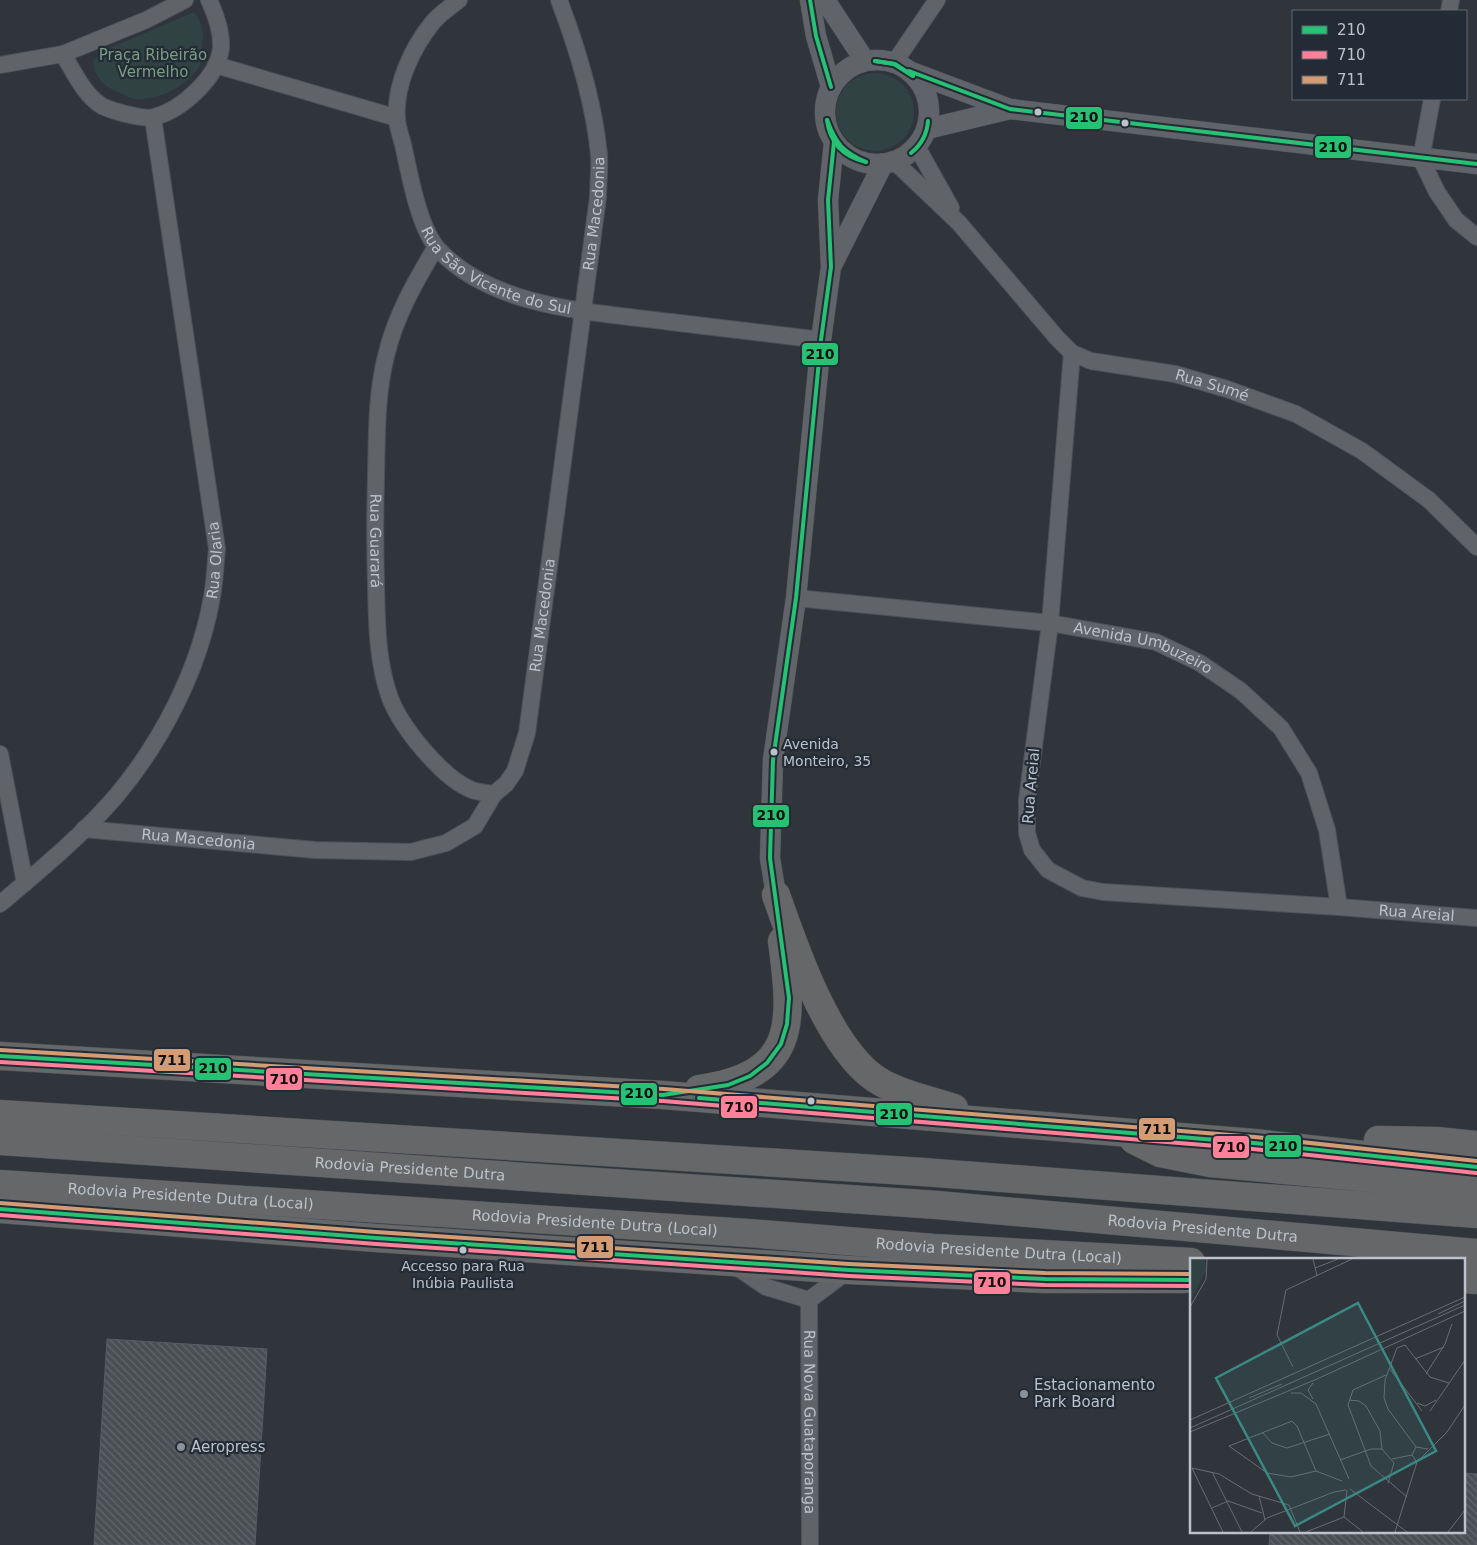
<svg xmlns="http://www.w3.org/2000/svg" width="1477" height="1545" viewBox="0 0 1477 1545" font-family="'DejaVu Sans',sans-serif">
  <defs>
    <pattern id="building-back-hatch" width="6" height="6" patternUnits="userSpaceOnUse" patternTransform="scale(1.25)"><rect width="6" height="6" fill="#4a4f54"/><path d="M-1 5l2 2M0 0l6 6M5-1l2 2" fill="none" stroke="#62676b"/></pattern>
  </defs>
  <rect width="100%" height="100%" fill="#30353b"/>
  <g fill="#304242">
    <path d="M194,12c9,12 10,22 8,36 -1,6 0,14 -3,19 -13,20 -40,33 -64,32 -6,-1 -12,-5 -18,-7 -14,-6 -23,-16 -24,-31l10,-10z"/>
    <circle cx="875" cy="112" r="39"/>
  </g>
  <g fill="url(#building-back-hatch)" stroke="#585c62">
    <polygon points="107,1339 267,1349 255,1545 94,1545"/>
    <polygon points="1463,1473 1477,1474 1477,1545 1269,1545 1270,1531 1463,1531"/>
  </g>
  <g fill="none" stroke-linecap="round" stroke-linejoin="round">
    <defs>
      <g id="minor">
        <path id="s1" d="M459,0c-9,7 -19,14 -26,22 -21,26 -39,64 -36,98 1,9 5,19 7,29 6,27 15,79 34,100 55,60 157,63 233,73 50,6 100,12 150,18"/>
        <polyline points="1449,11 1451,0"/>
        <path d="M63,54c11,18 21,41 39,52 10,5 42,14 52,11 28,-7 64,-40 67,-69 1,-17 -5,-33 -12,-48"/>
        <polyline points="894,63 937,0"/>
        <polyline points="0,65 63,54 146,20 185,0"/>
        <polyline points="216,65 397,118"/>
        <polyline points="1432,99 1421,159 1437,192 1456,220 1477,237"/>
        <polyline points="917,147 951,208"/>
        <path id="s2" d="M895,162l64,61 98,115 15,15 19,8 84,13 52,15 69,25 66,37 67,49 48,47"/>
        <path id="s3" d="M436,247c-21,35 -41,70 -50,109 -10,40 -9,80 -10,121 -1,36 -1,73 0,109 1,38 1,76 14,112 11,29 52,80 82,92 6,2 15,3 22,4"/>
        <path id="s4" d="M1072,353l-22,270 -23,177v33l5,17 16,20 34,18 21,4 236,15 138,11"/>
        <path id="s5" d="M796,598l254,25 106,19 44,21 41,28 40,37 28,45 18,57 12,77"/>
        <polyline points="0,754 25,883"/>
        <path id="s6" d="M84,829l231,21 96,2 35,-9 29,-17 19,-32 12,-10 9,-13 12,-38 71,-536c0,-13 2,-28 1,-42 -5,-53 -21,-105 -40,-155"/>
        <path id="s7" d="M0,904c40,-34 83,-69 117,-109 45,-54 81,-124 94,-193 4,-17 4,-36 6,-53l-64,-431"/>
        <polyline points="735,1266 766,1287 809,1300"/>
        <path id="s8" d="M809,1300l1,245"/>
        <polyline points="809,1300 849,1270"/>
      </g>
      <g id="tertiary">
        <polyline points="810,0 816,36 831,87"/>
        <polyline points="825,0 865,61"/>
        <circle cx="877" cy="112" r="52"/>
        <polyline points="909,71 1010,109 1477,164"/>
        <polyline points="927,129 1010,109"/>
        <polyline points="832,265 883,164"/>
        <polyline points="776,895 770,858 773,760 796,598 821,340 831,267 828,200 834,142"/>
      </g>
      <g id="motorway">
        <path d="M776,895c19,54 49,142 93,179 23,19 58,25 85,34"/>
        <polyline points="0,1056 663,1095 1254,1143 1477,1167"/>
        <path d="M699,1089c99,-14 94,-66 83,-148"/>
        <polyline points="0,1114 923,1172 1477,1214"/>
        <polyline points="1134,1140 1160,1153 1210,1163 1477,1188"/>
        <polyline points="1378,1140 1437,1141 1477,1145"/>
        <path id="s9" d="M0,1141l937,64 540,48"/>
        <path id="s10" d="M0,1184l748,49 186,15 257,14"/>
        <polyline points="0,1209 376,1238 849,1270 1045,1279 1184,1279"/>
        <polyline points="1463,1279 1477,1280"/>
      </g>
    </defs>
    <use href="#minor" stroke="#4e5156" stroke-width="18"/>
    <use href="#tertiary" stroke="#4e5156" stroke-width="21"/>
    <use href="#motorway" stroke="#4c5157" stroke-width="29"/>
    <use href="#minor" stroke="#606468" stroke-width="16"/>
    <use href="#tertiary" stroke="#606468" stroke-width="20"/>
    <use href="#motorway" stroke="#656769" stroke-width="28"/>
    <defs>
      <g id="bus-1">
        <polyline points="810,0 816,36 831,87"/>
        <polyline points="875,61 894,64 913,76"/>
        <polyline points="875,61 895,64 913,76"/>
        <polyline points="909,71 1010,109 1477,164"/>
        <path d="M827,120c9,24 16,32 39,42"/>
        <path d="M827,120c3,23 17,37 39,42"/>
        <path d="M911,153c10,-8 16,-19 17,-32"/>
        <polyline points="0,1056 663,1095 728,1085 750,1076 767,1063 781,1044 787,1024 789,998 770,858 773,760 796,598 821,340 831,267 828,200 834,142"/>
        <polyline points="699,1098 1254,1143 1477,1167"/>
        <polyline points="0,1209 376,1238 849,1270 1045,1279 1191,1280"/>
      </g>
      <g id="bus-2">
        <polyline points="0,1062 663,1101 1253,1149 1476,1173"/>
        <polyline points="0,1215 376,1244 849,1276 1045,1285 1191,1286"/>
      </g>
      <g id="bus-3">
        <polyline points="0,1050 664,1089 1255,1137 1477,1161"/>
        <polyline points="0,1203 376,1232 849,1264 1045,1273 1191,1274"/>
      </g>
    </defs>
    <use href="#bus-1" stroke="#232c36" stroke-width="8"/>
    <use href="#bus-2" stroke="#232c36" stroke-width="8"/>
    <use href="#bus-3" stroke="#232c36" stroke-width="8"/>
    <use href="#bus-1" stroke="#26c172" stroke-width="4"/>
    <use href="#bus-2" stroke="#ff8098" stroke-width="4"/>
    <use href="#bus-3" stroke="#d39c74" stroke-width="4"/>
  </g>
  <g fill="#bbc2ca" stroke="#232c36" stroke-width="2">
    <circle cx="1038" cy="112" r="4.5"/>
    <circle cx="1125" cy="123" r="4.5"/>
    <circle cx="774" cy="752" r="4.5"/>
    <circle cx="811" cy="1101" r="4.5"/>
    <circle cx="463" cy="1250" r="4.5"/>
  </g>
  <g fill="#8a9198" stroke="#232c36" stroke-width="2">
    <circle cx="1024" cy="1394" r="5"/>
    <circle cx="181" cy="1447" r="5"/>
  </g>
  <g text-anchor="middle" stroke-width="4.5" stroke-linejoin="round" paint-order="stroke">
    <g font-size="14" fill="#bbc2ca" stroke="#232c36" text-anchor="start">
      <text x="783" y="749">Avenida<tspan x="783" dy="17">Monteiro, 35</tspan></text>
      <text x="463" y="1271" text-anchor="middle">Accesso para Rua<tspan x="463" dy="17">Inúbia Paulista</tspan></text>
    </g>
    <g font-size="15" fill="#7d9d83" stroke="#232c36">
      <text x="153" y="60">Praça Ribeirão<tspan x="153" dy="17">Vermelho</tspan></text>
    </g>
    <g font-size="15" fill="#bbc2ca" stroke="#232c36">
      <text dy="5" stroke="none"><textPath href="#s6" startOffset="1030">Rua Macedonia</textPath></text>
      <text dy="5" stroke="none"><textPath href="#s1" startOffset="339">Rua São Vicente do Sul</textPath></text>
      <text dy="5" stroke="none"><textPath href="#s2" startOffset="405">Rua Sumé</textPath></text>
      <text dy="5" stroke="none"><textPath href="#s3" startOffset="306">Rua Guarará</textPath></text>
      <text dy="5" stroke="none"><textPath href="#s7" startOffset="419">Rua Olaria</textPath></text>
      <text dy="5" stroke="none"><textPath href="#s6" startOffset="625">Rua Macedonia</textPath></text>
      <text dy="5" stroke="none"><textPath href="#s5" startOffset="352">Avenida Umbuzeiro</textPath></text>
      <text transform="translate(1031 786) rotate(-85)" y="5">Rua Areial</text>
      <text dy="5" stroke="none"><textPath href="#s6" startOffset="115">Rua Macedonia</textPath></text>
      <text dy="5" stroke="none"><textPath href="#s4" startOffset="900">Rua Areial</textPath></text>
      <text dy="5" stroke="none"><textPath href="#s9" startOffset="411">Rodovia Presidente Dutra</textPath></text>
      <text dy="5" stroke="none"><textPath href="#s10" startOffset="191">Rodovia Presidente Dutra (Local)</textPath></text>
      <text dy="5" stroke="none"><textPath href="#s10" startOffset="596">Rodovia Presidente Dutra (Local)</textPath></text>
      <text dy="5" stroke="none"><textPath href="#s9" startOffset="1206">Rodovia Presidente Dutra</textPath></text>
      <text dy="5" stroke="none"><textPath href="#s10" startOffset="1001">Rodovia Presidente Dutra (Local)</textPath></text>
      <text dy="5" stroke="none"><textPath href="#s8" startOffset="122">Rua Nova Guataporanga</textPath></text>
    </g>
    <g font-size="15" fill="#bbc2ca" stroke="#232c36" text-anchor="start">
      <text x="1034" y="1390">Estacionamento<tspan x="1034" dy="17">Park Board</tspan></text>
      <text x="191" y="1452">Aeropress</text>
    </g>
  </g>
  <g transform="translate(1190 1258)">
    <rect width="275" height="275" fill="#30353b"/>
    <path d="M0,1h15l1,11 -16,32z" fill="#304242"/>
    <path fill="none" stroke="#686d74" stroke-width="1" d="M123,1l4,17M125,10l23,-9M0,49l16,-28 1,-20M248,56l27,-13M225,101l29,-12M103,109l-16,-32 9,-45 66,-31M199,110l33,43M236,116l19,-30 7,-20M196,117l-33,15 -5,15 23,61 36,31M123,125l-5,7 5,9M101,135h10l15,11M59,140l33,-14M159,142l10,1 7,5 14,25 2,18M227,145l8,3 11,-6M126,146l33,75M240,153l35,-51M0,162l275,-123M0,170l275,-123M0,174l127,-53 148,-68M72,174l10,11 15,5 43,-14M226,189l-28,-38 -4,-11 1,-18 12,-32 8,-3 25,32 19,6M202,201l20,-4M150,202l31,-11h11l12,14 -6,20M227,204l-5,-7 4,-8 12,2M2,210l27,6 33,20 37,11 11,27M2,210l31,64M126,213l-19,-45 -5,-5 -63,25 38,27 24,4 25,-6 26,10M22,214l30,60M160,231l57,43M69,238l6,24M22,250l16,-7 34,12M154,259l3,-27M154,259l19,15M61,274l16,-14 67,-26 12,-2M116,274l38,-15M205,274l22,-70 30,-30 18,-27M258,274l17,-22"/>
    <path fill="#3a8985" fill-opacity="0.15" stroke="#3a8985" stroke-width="2.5" d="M168,45l78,148 -141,75 -79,-148z"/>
    <rect width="275" height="275" fill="none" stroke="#bbc2ca" stroke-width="2.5"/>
  </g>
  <g stroke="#232c36" stroke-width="2">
    <rect x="1065" y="106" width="38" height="24" rx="5" fill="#26c172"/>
    <rect x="1314" y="135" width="38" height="24" rx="5" fill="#26c172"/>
    <rect x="801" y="342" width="38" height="24" rx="5" fill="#26c172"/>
    <rect x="752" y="804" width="38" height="24" rx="5" fill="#26c172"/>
    <rect x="153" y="1048" width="38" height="24" rx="5" fill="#d39c74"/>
    <rect x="194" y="1057" width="38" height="24" rx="5" fill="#26c172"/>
    <rect x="265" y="1067" width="38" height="24" rx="5" fill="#ff8098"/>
    <rect x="620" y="1082" width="38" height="24" rx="5" fill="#26c172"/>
    <rect x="720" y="1095" width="38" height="24" rx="5" fill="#ff8098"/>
    <rect x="875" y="1102" width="38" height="24" rx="5" fill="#26c172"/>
    <rect x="1138" y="1117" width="38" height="24" rx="5" fill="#d39c74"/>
    <rect x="1264" y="1134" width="38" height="24" rx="5" fill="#26c172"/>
    <rect x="1212" y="1135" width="38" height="24" rx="5" fill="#ff8098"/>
    <rect x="576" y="1235" width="38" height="24" rx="5" fill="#d39c74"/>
    <rect x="973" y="1271" width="38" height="24" rx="5" fill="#ff8098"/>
  </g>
  <g font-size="14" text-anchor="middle" font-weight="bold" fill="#111">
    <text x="1084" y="122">210</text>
    <text x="1333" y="152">210</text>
    <text x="820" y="359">210</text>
    <text x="771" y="820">210</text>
    <text x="172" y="1065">711</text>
    <text x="213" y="1073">210</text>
    <text x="284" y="1084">710</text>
    <text x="639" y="1098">210</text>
    <text x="739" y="1112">710</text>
    <text x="894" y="1119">210</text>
    <text x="1157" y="1134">711</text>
    <text x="1283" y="1151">210</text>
    <text x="1231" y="1152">710</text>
    <text x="595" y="1252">711</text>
    <text x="992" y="1287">710</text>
  </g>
  <rect x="1292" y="10" width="175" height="90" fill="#232c36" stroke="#606871"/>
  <rect x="1302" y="26" width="25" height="8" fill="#26c172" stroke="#606871"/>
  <text x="1337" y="35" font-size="15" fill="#bbc2ca">210</text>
  <rect x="1302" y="51" width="25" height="8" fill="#ff8098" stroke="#606871"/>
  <text x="1337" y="60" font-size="15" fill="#bbc2ca">710</text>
  <rect x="1302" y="76" width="25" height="8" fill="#d39c74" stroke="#606871"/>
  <text x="1337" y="85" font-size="15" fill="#bbc2ca">711</text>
</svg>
